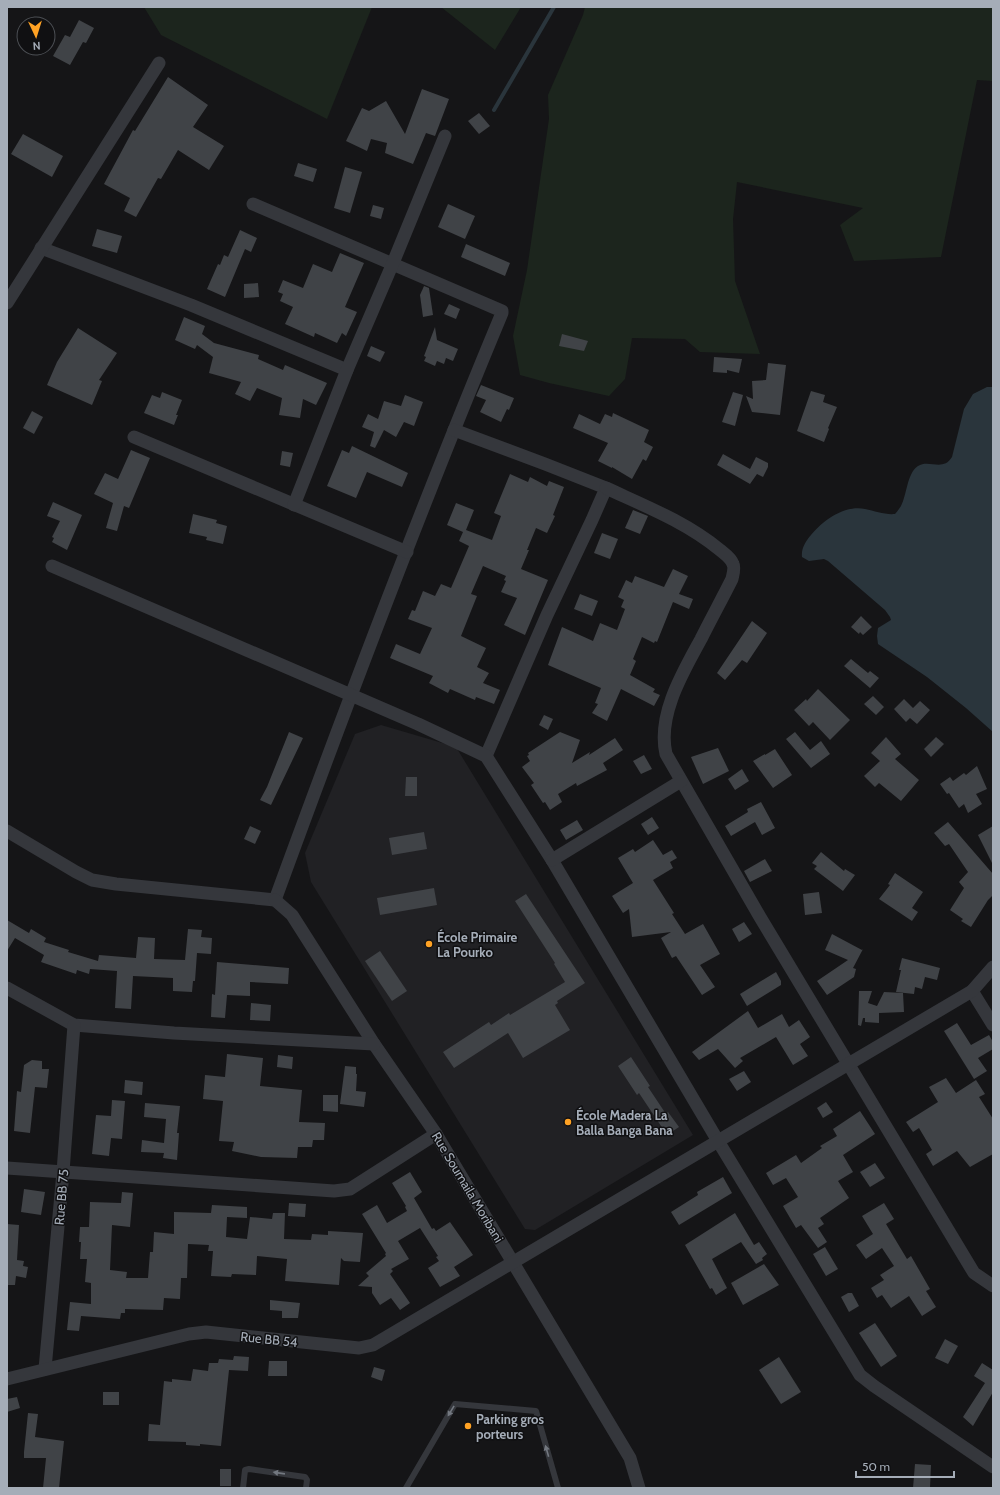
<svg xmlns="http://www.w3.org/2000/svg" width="1000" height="1495" viewBox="0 0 1000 1495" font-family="Cabin,sans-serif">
  <rect width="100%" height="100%" fill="#151517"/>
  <polygon fill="#212124" points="381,725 456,747 693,1135 535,1230 525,1229 311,882 305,853 355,734"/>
  <g fill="#1c251d">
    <polygon points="144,7 372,7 327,119 161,35"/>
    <polygon points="441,7 521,7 495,50"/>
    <polygon points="585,7 993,7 993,81 977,80 941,257 854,261 840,225 863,208 737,182 733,219 735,281 760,354 700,352 685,339 632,338 625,379 609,396 549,383 520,375 513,336 527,270 549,119 548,95 583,15"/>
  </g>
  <path fill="#2a353c" d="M987,387h6v345l-27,-24 -39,-31 -49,-33 -1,-8 1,-8 13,-8 -1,-3 -5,-7 -57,-49 -4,-2 -15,2 -7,-4c-1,-9 4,-16 9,-22 13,-15 33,-30 54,-26 10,2 20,6 30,5 2,-2 4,-5 6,-8 6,-11 6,-33 17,-40 11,-7 25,6 34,-9l12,-48 9,-15z"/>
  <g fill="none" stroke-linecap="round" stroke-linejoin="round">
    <polyline stroke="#2a353c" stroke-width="4" points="494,110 554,7"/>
  </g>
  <g fill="#404347">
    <polygon points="79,20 94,28 86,43 83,42 70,65 53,56 65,35 70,37"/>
    <polygon points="168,77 208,105 193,127 224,146 209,170 178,150 161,179 158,178 136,217 124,211 130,198 104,184 133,130 135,131"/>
    <polygon points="422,89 449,99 435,136 426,133 413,164 385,153 387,143 371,139 367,151 346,141 362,108 369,111 386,101 405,134"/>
    <polygon points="479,113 490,126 479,134 468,121"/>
    <polygon points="23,134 63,156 52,177 11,154"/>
    <polygon points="298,163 317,169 313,182 294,176"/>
    <polygon points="345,167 362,172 350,213 334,208"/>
    <polygon points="448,204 475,216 465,239 438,227"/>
    <polygon points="373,205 384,208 381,219 370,216"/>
    <polygon points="97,229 122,236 117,253 92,246"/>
    <polygon points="240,230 257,238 251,252 245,249 225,297 207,289 218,264 220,265 224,255 228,257"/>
    <polygon points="466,244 510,263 505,276 461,257"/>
    <polygon points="340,253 364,263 345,307 357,312 346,336 342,333 337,343 315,333 314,337 285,324 293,307 280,301 283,294 278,292 283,280 303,288 313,264 332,272"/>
    <polygon points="258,283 259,297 244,298 244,284"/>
    <polygon points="424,286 429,288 433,315 423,317 420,295"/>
    <polygon points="449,304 460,309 456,319 444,314"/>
    <polygon points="184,317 205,326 202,334 214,343 259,355 258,359 283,370 285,365 327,383 316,405 303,399 300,418 279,415 282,398 257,388 250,401 235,394 241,382 209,373 213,357 197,345 195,349 175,340"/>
    <polygon points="435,327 437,340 458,349 453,361 446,358 444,364 437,361 435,366 424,361 426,357 424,356"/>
    <polygon points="78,328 117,353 99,380 102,381 92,405 47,385 57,362"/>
    <polygon points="562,334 588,341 584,351 559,346"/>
    <polygon points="371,346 385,352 380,362 367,356"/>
    <polygon points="714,357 742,359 739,373 727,370 727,373 713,372"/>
    <polygon points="768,363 786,365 780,415 752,412 746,396 753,399 752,381 766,380"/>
    <polygon points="481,385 514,398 509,410 507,409 501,422 480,412 486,400 476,396"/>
    <polygon points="811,391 825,395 823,402 837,407 828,428 829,429 824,442 797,431"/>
    <polygon points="162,392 182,400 176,415 178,415 174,425 144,413 152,395 160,398"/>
    <polygon points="733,392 743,395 735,426 722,422"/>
    <polygon points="405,395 423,402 414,426 404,422 396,437 384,430 375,448 370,446 374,432 362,427 368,414 378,419 384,401 401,406"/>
    <polygon points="32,411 43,417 34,434 23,428"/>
    <polygon points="613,413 649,430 644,442 653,447 646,461 643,459 632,479 612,467 612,468 598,461 608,443 573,428 579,414 600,424 605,414 612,417"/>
    <polygon points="352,446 408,473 402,487 367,472 356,498 327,486 342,450 349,453"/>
    <polygon points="131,450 150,458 129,508 124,506 117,531 106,528 113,503 94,494 105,473 118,479"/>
    <polygon points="282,451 293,453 290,467 280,465"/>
    <polygon points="723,454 750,469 756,457 768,463 768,467 763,477 757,474 750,484 717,465"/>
    <polygon points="510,474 528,482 530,477 547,486 549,481 564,487 553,515 555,516 547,533 536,528 527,550 529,550 521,569 548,580 525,635 504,625 517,598 501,592 506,581 504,580 506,576 483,566 471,594 477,596 461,636 486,648 477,667 489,673 483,683 500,690 494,704 476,697 475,700 450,689 448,693 429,683 433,676 390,658 396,644 420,654 432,628 408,619 412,610 415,611 423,591 435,596 441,584 451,588 469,546 459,541 463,532 447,525 456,503 474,510 466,530 492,540 501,516 494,513"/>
    <polygon points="53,502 82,515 67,550 52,542 54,538 52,537 60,521 47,516"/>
    <polygon points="633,510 648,516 640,534 625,528"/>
    <polygon points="193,514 217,520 216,523 227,526 223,544 206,540 207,537 189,533"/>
    <polygon points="602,533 618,539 610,559 594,553"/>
    <polygon points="673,569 688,576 679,594 693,599 689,609 673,602 657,642 655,641 654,643 642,637 633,659 636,661 630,675 655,689 653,692 660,695 654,706 621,689 607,721 592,713 598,704 595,703 601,688 548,665 562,627 593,641 600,623 617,630 625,609 621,607 624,600 618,597 626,580 632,583 635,576 664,587"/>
    <polygon points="580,594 598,601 592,616 574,609"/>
    <polygon points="861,616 872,627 863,635 860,632 859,634 851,627"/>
    <polygon points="752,621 767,633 747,663 742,660 725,680 717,673"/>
    <polygon points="851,659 868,673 870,671 879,678 870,688 844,666"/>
    <polygon points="818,689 850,720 830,740 813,722 809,726 794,710 806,699 807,701"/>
    <polygon points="873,696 884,707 876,715 864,704"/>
    <polygon points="904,699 913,708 920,701 930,710 917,724 910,718 906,722 894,709"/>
    <polygon points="544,715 553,719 548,730 539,725"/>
    <polygon points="289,732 303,738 271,805 260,800 267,787"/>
    <polygon points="560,732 580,740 572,763 590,752 589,755 615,738 623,750 603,763 607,770 577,786 576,783 558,794 562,802 550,810 545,802 543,803 531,785 534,783 522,767 530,761 527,756 529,755 528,753"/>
    <polygon points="795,732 810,750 821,741 830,754 811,768 786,739"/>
    <polygon points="886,737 901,754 895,759 919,780 901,801 879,783 875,787 864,776 880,761 871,753"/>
    <polygon points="936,737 944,744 931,757 924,749"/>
    <polygon points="718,748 729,771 703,784 691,757"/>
    <polygon points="775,749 792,775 773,788 753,761 765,754 765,755"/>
    <polygon points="644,755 652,769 641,774 633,761"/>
    <polygon points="977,766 987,789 976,794 982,804 968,813 964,804 959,808 949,793 947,794 940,784 950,777 953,781 964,773 966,775"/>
    <polygon points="742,769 749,781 735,790 728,779"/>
    <polygon points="406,777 417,777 417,796 405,796"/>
    <polygon points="761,802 775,828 762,835 755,822 731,836 725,826 748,812 747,809"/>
    <polygon points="652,817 659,828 648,835 641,824"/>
    <polygon points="577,820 583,830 566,840 560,830"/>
    <polygon points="948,822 993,874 993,895 988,900 971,927 961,921 963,919 950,910 964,888 959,882 968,872 949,844 945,846 934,833"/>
    <polygon points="250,826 261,831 255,844 244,839"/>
    <polygon points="993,826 993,865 978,835"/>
    <polygon points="424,832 427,849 392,855 389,838"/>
    <polygon points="653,840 663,855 672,850 677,858 670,862 673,868 653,880 674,913 672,914 685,934 703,924 720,954 700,965 715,987 702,995 676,956 672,958 661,938 671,932 632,937 629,909 623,913 612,896 633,883 618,858 633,849 635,852"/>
    <polygon points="821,852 844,871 845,869 855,875 843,891 814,869 817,866 812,863"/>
    <polygon points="765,859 772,871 750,882 744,871"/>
    <polygon points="895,873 923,892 912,908 918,912 912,921 879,899 890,885 888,884"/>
    <polygon points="434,888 437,905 380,915 377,898"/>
    <polygon points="819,892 822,913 805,915 803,894"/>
    <polygon points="526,894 585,983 557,1001 558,1003 555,1005 570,1030 523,1058 508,1033 454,1068 443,1052 489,1022 491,1025 509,1013 510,1015 565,982 554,964 555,963 515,901"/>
    <polygon points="7,920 29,933 31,929 46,938 44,942 69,950 68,952 98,961 99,955 136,958 138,937 155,938 154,959 185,960 188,929 202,930 201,937 212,938 211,954 197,953 195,981 193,981 192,992 173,991 173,978 133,976 131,1009 115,1008 117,971 90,969 89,974 77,970 76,974 41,962 44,955 15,938 7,951"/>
    <polygon points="744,922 752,934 739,942 732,929"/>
    <polygon points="832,934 862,950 863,949 853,968 856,969 854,977 827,995 817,981 848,960 825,950"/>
    <polygon points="380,951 407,991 392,1001 365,961"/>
    <polygon points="902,958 940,968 937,980 925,977 922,989 915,987 914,994 896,992 901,970 899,970"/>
    <polygon points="217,962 289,968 288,984 250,982 250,996 227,995 225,1018 211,1017 212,994 215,995"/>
    <polygon points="776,972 781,981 781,985 747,1006 740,994"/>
    <polygon points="859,991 872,991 868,1003 877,1006 884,992 903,993 904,1012 879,1013 879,1023 865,1022 865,1018 863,1018 861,1026 858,1025"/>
    <polygon points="251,1003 271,1005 270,1021 250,1020"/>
    <polygon points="748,1011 758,1028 782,1014 789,1027 799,1020 810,1037 800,1044 808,1056 793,1065 776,1037 740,1058 743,1061 735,1068 718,1049 699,1060 692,1052"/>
    <polygon points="957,1023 971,1045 989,1035 993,1042 993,1049 978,1058 987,1071 974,1079 944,1031"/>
    <polygon points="227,1054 263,1058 260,1086 302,1090 299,1122 325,1123 324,1140 313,1140 312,1147 298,1147 297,1158 261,1157 232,1151 234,1142 219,1141 223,1101 203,1099 205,1075 225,1077"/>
    <polygon points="278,1055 293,1057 292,1069 277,1067"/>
    <polygon points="631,1057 650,1086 648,1087 666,1114 668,1112 679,1127 667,1135 639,1093 637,1095 618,1066"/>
    <polygon points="32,1060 42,1061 42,1069 49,1069 47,1088 35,1087 30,1133 14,1131 17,1091 21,1092 24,1065"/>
    <polygon points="345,1066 356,1067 356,1074 357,1074 356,1091 366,1092 364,1107 340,1104"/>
    <polygon points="744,1071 751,1082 737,1091 729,1079"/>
    <polygon points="946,1078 956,1093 976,1080 985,1094 979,1097 993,1119 993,1154 970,1167 957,1151 933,1166 926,1154 932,1150 919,1128 913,1132 906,1122 938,1102 929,1087"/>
    <polygon points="125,1080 143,1082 142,1095 124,1093"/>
    <polygon points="323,1095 338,1095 338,1112 323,1111"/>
    <polygon points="112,1100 125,1101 122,1139 111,1138 109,1156 92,1154 96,1115 111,1116"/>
    <polygon points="826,1102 833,1112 823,1118 817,1108"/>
    <polygon points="145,1103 180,1106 177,1133 179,1133 177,1160 163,1158 164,1153 141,1152 142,1140 164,1143 166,1119 144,1117"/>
    <polygon points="860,1111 875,1134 843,1155 853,1172 838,1181 849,1198 820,1218 824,1224 818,1228 827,1242 818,1248 801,1225 796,1228 783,1206 798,1197 786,1178 773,1185 766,1173 796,1155 801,1163 822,1148 820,1146 837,1136 833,1129"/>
    <polygon points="875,1163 885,1178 870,1187 860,1172"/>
    <polygon points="410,1172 422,1192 414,1198 432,1229 434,1228 436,1231 450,1222 473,1255 454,1267 460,1276 440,1287 428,1268 439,1261 436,1257 438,1256 420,1228 398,1241 409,1259 391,1269 393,1271 390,1274 410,1303 400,1310 391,1298 380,1305 372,1293 372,1287 358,1286 369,1276 366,1273 386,1256 385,1254 386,1253 362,1214 377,1205 387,1223 407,1211 405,1207 406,1206 392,1183"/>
    <polygon points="723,1177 732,1193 679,1225 671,1212 698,1195 697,1192"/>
    <polygon points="24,1189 45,1192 41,1215 21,1212"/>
    <polygon points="122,1192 133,1193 130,1227 112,1225 110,1270 127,1272 126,1278 148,1278 150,1252 153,1252 154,1232 174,1234 174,1212 211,1213 212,1205 247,1207 247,1218 227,1217 226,1237 247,1239 250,1217 272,1219 273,1213 285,1213 284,1239 311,1240 312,1234 328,1235 328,1231 363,1233 360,1262 344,1261 341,1258 339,1285 285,1281 287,1259 257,1256 256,1275 232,1274 231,1277 211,1276 213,1251 208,1251 209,1245 188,1244 187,1278 181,1278 180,1299 164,1298 163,1310 125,1309 125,1313 121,1313 120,1319 81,1316 79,1331 67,1330 70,1302 91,1304 91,1283 85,1282 87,1259 80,1259 81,1242 79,1242 80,1227 89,1227 90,1202 121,1203"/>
    <polygon points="289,1203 306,1204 305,1217 288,1216"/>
    <polygon points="884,1203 894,1219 886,1224 907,1259 911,1256 930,1289 926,1291 936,1307 922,1316 909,1296 891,1308 882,1295 877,1298 871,1288 884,1280 880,1275 894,1266 882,1248 866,1259 856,1245 873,1234 862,1216"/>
    <polygon points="735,1213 754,1245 759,1242 767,1254 762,1258 763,1260 756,1264 741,1242 712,1259 727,1288 716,1295 712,1288 710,1289 685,1245"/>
    <polygon points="7,1224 19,1225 17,1260 24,1261 23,1266 28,1267 26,1278 16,1276 15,1285 7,1285"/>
    <polygon points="825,1247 838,1269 826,1276 813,1254"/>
    <polygon points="764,1264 779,1285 743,1305 731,1283"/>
    <polygon points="848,1293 852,1293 859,1306 849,1312 841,1297"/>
    <polygon points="270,1300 300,1303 298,1318 282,1318 282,1311 270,1310"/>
    <polygon points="875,1323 897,1356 881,1367 859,1333"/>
    <polygon points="945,1339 958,1346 948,1364 935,1358"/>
    <polygon points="234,1356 249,1357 248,1371 229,1370 221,1446 200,1444 200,1446 186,1445 186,1442 148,1441 149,1424 160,1425 164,1381 172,1382 172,1379 191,1381 193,1369 208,1371 209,1363 218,1363 219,1359 233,1360"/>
    <polygon points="779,1357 801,1392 781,1404 759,1370"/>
    <polygon points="269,1361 287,1361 287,1376 268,1376"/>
    <polygon points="982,1363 993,1370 993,1392 973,1426 963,1417 985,1383 974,1376"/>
    <polygon points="374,1367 385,1370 382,1381 371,1377"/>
    <rect x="103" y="1392" width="16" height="13"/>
    <polygon points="17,1397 20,1408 7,1412 7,1399"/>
    <polygon points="28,1413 38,1414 35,1437 64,1441 59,1488 43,1488 46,1458 24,1458 24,1452"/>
    <polygon points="915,1464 931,1465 930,1488 913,1488"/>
    <rect x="220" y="1469" width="11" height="17"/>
  </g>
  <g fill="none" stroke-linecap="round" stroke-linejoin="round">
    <g stroke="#35373c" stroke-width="6">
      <polyline points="243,1488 245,1470 249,1469 305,1477 307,1480 306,1488"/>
      <polyline points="406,1488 455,1404 536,1411 558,1488"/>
    </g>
    <g stroke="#35373c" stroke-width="13">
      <path d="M253,204l249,107v2c-81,194 -155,390 -227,587"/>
      <polyline points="41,248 191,305 347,370"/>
      <polyline points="7,303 159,63"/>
      <polyline points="454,430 545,464 606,488 592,520 547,615 486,756"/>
      <polyline points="134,437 407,552"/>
      <path d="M606,488c39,18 80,34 114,62 5,4 11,8 13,14 2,4 0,10 -1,15 -10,20 -21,40 -31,60 -18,33 -44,76 -35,115l94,163 214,356 19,13"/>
      <polyline points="294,505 347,370 393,263 445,136"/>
      <polyline points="52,566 418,724 486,756 552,860 718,1141 860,1375 874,1386 993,1467"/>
      <polyline points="7,831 76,872 92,880 116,884 275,900"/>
      <polyline points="552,860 681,781"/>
      <polyline points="275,900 292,915 374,1044 436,1134 630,1458 639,1488"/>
      <polyline points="7,988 74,1025 174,1033 374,1044"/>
      <polyline points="972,991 993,1025"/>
      <polyline points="7,1168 334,1191 350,1189 436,1134"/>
      <polyline points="45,1369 63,1172 74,1025"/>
      <polyline points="7,1379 189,1334 206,1332 359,1348 373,1345 972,991 993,967"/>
    </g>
  </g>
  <defs><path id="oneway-solid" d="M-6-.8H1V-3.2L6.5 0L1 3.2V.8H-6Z"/></defs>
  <g fill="#737880">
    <use href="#oneway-solid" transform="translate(451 1411) rotate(121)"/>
    <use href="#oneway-solid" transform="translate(547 1451) rotate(-106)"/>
    <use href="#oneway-solid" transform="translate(279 1473) rotate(-172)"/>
  </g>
  <g fill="#ffa224" stroke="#101012" stroke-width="1.5">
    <circle cx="429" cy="944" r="4"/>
    <circle cx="568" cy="1122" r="4"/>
    <circle cx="468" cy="1426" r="4"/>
  </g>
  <g text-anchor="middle" stroke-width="3" stroke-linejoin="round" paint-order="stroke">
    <g font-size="13" font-weight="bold" fill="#a5adb8" stroke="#101012" text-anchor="start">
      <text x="437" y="942">École Primaire<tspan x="437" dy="15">La Pourko</tspan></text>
      <text x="576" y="1120">École Madera La<tspan x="576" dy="15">Balla Banga Bana</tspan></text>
      <text x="476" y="1424">Parking gros<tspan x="476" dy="15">porteurs</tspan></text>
    </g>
    <g font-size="13" fill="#a5adb8" stroke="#101012">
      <text transform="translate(468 1187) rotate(59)" y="5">Rue Soumaila Moribani</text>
      <text transform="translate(61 1197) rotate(-85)" y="5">Rue BB 75</text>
      <text transform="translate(269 1339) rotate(6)" y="5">Rue BB 54</text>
    </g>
  </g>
  <rect width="1000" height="1495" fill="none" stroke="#a5adb8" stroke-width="16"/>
  <g transform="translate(36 36) rotate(176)"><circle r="19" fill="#101012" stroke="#4c4f54"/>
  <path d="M0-3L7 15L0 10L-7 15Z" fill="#ffa224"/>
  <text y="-6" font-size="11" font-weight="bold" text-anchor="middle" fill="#a5adb8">N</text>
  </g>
  <path d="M856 1471v6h98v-6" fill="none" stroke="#a5adb8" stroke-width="2"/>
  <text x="862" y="1471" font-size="12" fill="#a5adb8" stroke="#101012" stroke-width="3" paint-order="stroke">50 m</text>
</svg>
